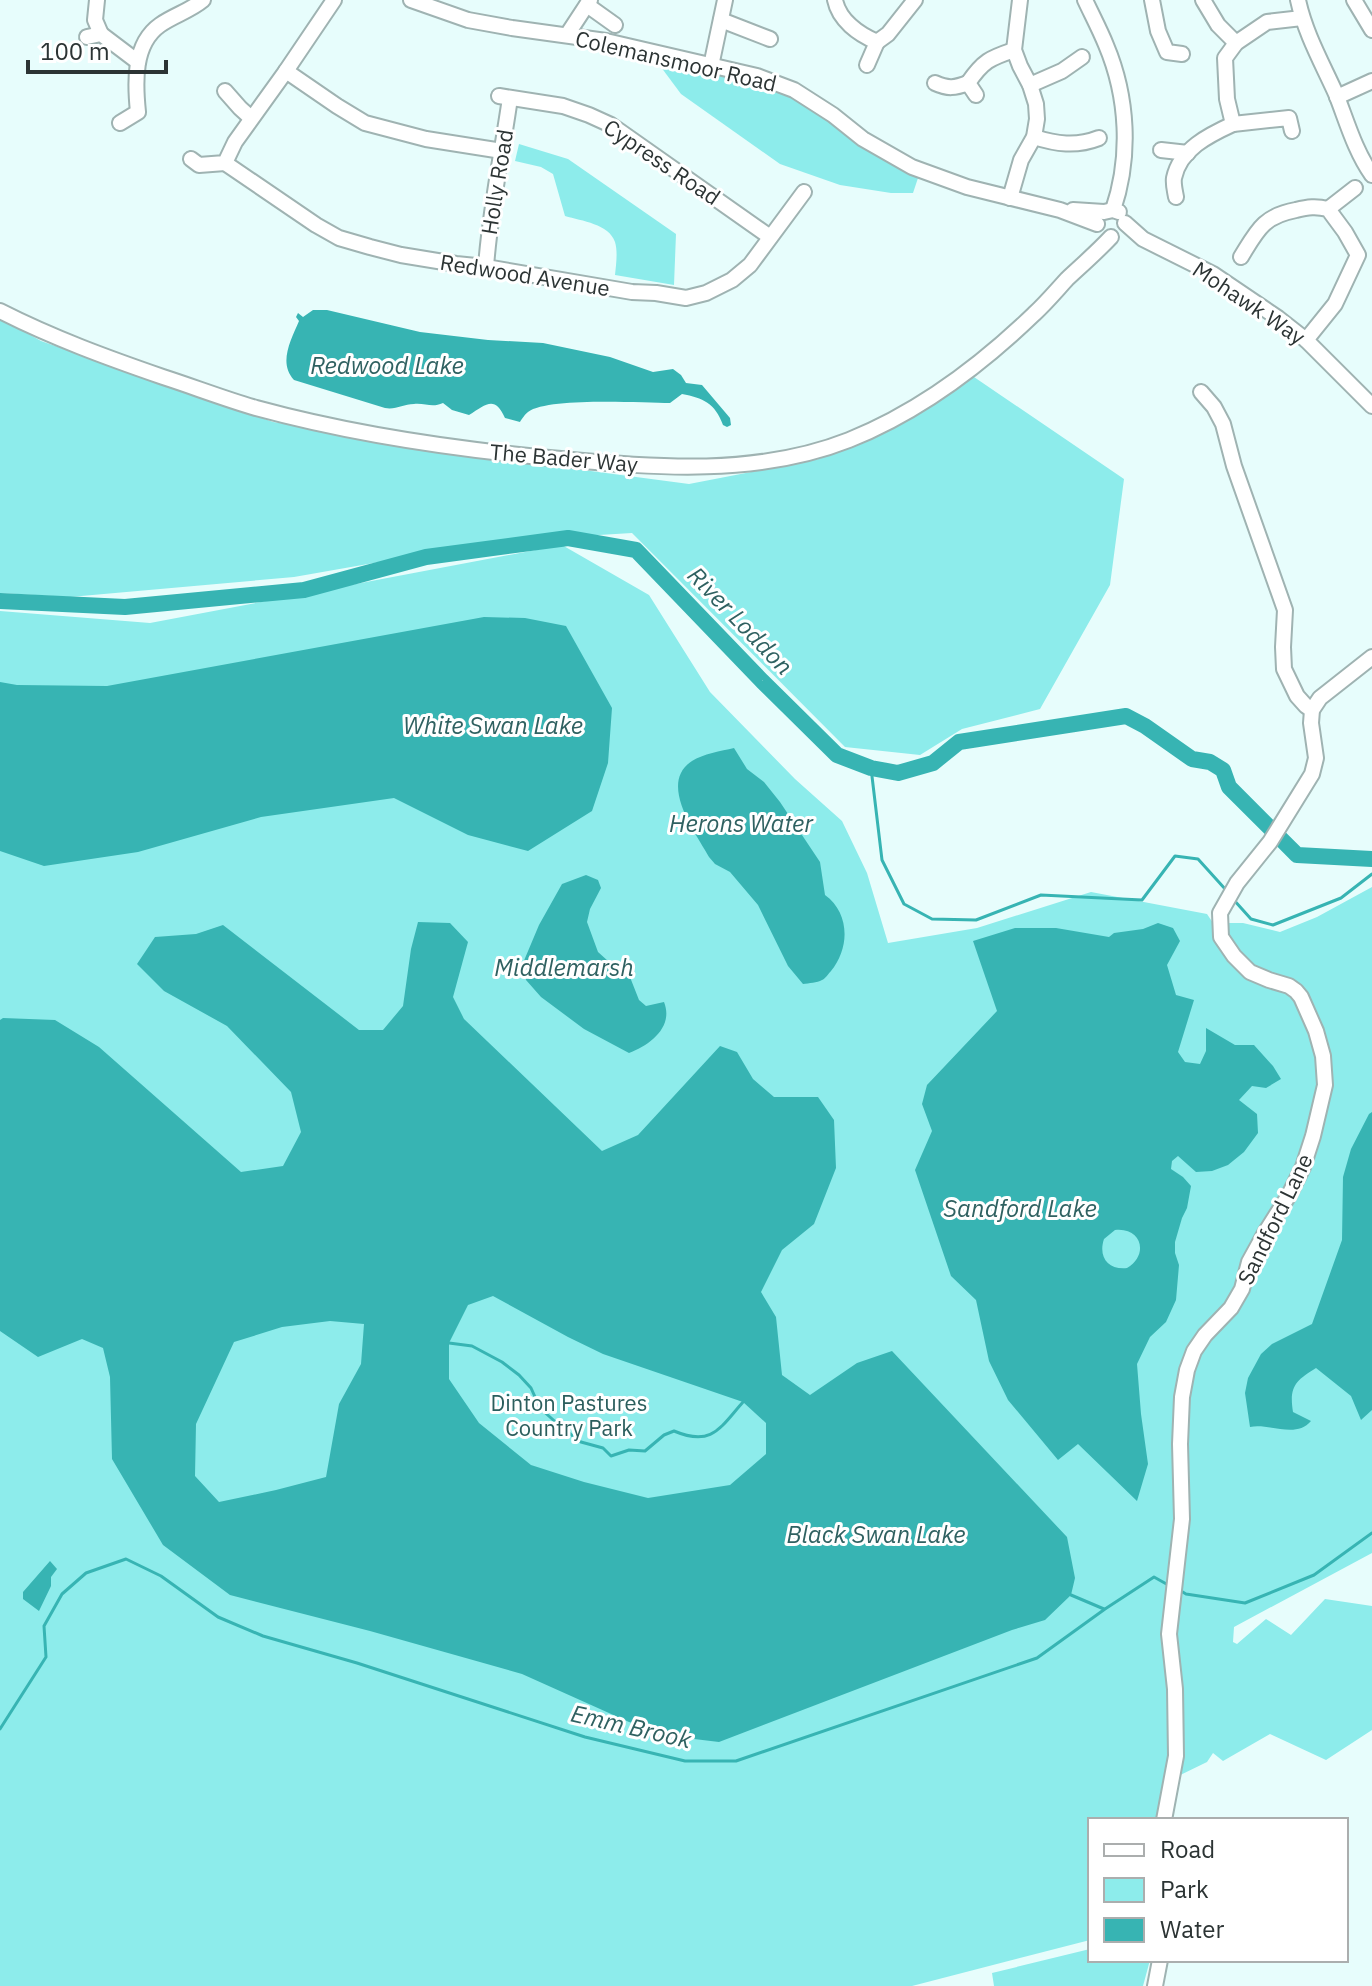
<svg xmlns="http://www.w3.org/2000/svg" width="1372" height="1986" viewBox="0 0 1372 1986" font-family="'IBM Plex Sans',sans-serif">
  <rect width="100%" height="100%" fill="#e7fdfc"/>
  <g fill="#8deceb">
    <polygon points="655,59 782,89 919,175 913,193 891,193 840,185 780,164 681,94"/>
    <path d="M519,144l49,15 108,75 -2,51 -59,-10c1,-10 3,-23 0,-33 -6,-18 -33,-21 -50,-26l-12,-42 -12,-7 -26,-6z"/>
    <polygon points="0,318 41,341 273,422 515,461 689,484 819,459 974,377 1124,479 1110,585 1040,709 962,729 920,755 845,747 632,533 499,541 294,577 70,597 0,593"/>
    <polygon points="562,545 649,595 710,692 795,779 842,821 867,873 888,943 977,928 1091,892 1207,914 1213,923 1243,923 1280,932 1317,917 1372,887 1372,1553 1234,1627 1233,1642 1237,1644 1266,1619 1291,1635 1325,1599 1372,1606 1372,1730 1326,1760 1270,1734 1223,1761 1213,1753 1207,1762 1168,1781 1159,1820 1090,1820 1090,1940 912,1986 0,1986 0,611 150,623"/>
    <polygon points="1090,1949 1090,1960 1150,1960 1143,1986 994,1986 992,1973"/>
  </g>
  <g fill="#37b4b3" fill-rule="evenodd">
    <path d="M313,310h14l93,22 68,8 55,3 67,14 43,15 20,-3 8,6 5,8 16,2 28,33 1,7 -4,2 -4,-2c-8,-22 -20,-27 -41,-31l-12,9c-29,0 -122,-6 -142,9 -2,1 -7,8 -8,10l-15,-4c-10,-23 -19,-14 -36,-3l-17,-5 -9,-7c-11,5 -17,0 -29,1 -11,0 -18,6 -29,4l-91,-28c-16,-17 -3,-40 5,-59l-3,-4 2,-4 5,4z"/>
    <polygon points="484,617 525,618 566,626 612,708 608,763 592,811 528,851 468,835 394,798 261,817 138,852 44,866 0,851 0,682 17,685 107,686"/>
    <path d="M734,748l13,21 17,13 16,20 40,60 5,33c25,18 25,53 6,76 -2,2 -6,8 -9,9 -5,3 -13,3 -19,4l-15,-18 -30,-61 -28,-33 -15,-8 -6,-7c-14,-25 -51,-74 -17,-96 11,-7 29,-10 42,-13z"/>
    <path d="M586,875l12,5 3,8 -11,21 -3,13 11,30 10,9 18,6 13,33 7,6 18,-4c10,25 -14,43 -35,51l-45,-24 -43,-32 -15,-17 -3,-17 16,-38 23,-41z"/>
    <path d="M418,922l32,1 18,19 -15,55 11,22 138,132 36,-16 82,-89 17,6 16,27 21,18h44l16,23 2,48 -22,56 -32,26 -21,42 15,25 6,58 28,20 47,-32 35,-12 175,186 8,41 -4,17 -26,25 -33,10 -293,112 -33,-4 -57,-16 -107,-48 -152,-43 -140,-36 -67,-50 -51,-86 -2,-82 -7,-29 -21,-9 -44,18 -38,-26v-311l3,-2 52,2 44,27 142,125 42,-6 18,-34 -10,-40 -64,-66 -63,-35 -27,-27 18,-27 41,-3 27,-9 136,105h24l20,-24 8,-57zM493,1296l75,41 35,17 140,48 23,21v31l-36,31 -82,13 -64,-16 -53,-17 -52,-42 -30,-44v-36l19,-38zM330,1321l34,3 -3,40 -22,40 -13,73 -50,13 -57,12 -24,-26 1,-52 38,-82 48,-15z"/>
    <path d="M1158,923l15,5 7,13 -13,24 9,30 18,5 -16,52 7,10 15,2 6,-13v-23l29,17h19l19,21 8,13 -15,9 -14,-2 -13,14 18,14 1,19 -14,19 -16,13 -16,6 -16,1 -18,-16 -6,5 -1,8 12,8 8,9 -4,22 -5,10 -7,24v11l4,12 -3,35 -10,22 -16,15 -13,27 4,50 7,50 -11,37 -59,-57 -20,16 -50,-60 -19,-39 -13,-61 -25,-24 -36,-106 17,-39 -10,-27 5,-19 70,-74 -24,-70 42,-13h41l53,9 5,-4 29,-4zM1115,1230c27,-3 34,25 12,38 -19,2 -29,-11 -23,-29z"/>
    <path d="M1372,1112v298l-11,10 -10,-24 -35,-28c-21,13 -27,19 -23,44l18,9c-15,18 -41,2 -61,6l-5,-34 3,-15 13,-24 11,-10 40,-20 30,-84 1,-63 8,-28 18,-35z"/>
    <polygon points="50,1561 57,1569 51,1577 51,1586 39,1611 23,1599 23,1592"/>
  </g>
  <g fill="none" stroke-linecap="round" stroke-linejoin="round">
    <g stroke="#37b4b3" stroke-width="3">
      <polyline points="871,768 882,860 904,904 932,919 976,920 1041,895 1142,900 1175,856 1198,859 1226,890"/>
      <polyline points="1233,899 1251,919 1273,925 1341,898 1372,874"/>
      <path d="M449,1343l23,3 30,16 17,13 12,13 9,20 21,19 20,15 22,6 8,8 18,-6 16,1 19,-16 10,-4c38,16 46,-3 69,-29"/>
      <polyline points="1181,1591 1186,1594 1245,1603 1314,1575 1372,1533"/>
      <polyline points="1071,1595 1104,1609"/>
      <polyline points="0,1729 46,1657 44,1626 62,1594 86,1573 126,1559 161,1576 218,1617 263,1636 357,1663 585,1737 685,1761 736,1761 1037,1658 1105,1609 1154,1577 1170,1586"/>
    </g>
    <polyline stroke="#37b4b3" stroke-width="16" points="0,601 125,607 304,590 426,557 568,538 636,550 762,681 837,755 871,768 898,773 933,763 959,742 1126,716 1145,726 1192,759 1210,762 1223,770 1229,787 1297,855 1372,859"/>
    <defs>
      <g id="minor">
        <polyline points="97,0 95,20 101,34"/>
        <polyline points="411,0 468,20 512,28 606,41 757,76 794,90 833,115 863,139 912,167 967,187 1060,210 1097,224"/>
        <path d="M835,0c4,20 23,34 42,42l11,-8 27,-34"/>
        <path d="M1085,0c7,15 15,30 21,45 22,52 25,112 7,165"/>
        <polyline points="1152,0 1158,31 1167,52 1182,54"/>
        <polyline points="1203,0 1218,25 1236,43"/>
        <path d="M1298,0c7,33 24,63 38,94 11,28 19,57 36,81"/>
        <polyline points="1354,0 1372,30"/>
        <polyline points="587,5 615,25"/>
        <polyline points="721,20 770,39"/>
        <polyline points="567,35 590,0"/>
        <polyline points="87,37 101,34 138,62"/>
        <polyline points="867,65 877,42"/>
        <polyline points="711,66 725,0"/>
        <polyline points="286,71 337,106 365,123 426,139 502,151"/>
        <path d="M935,83c13,6 20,5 33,0"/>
        <polyline points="1030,85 1062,71 1082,57"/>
        <polyline points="225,91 240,108 251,118"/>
        <path d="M976,95l-8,-12c15,-22 22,-25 46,-33"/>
        <polyline points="499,96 563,106 589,115 611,125 770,237"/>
        <polyline points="1337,97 1372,81"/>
        <path d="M120,123l18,-11c-3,-29 -5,-68 22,-87 14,-10 30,-14 43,-25"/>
        <polyline points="1233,124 1289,118 1292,131"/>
        <path d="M1034,137c22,7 42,10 65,1"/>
        <polyline points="1161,150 1188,153"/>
        <polyline points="191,159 199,165 225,163 235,142 286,71 334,0"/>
        <polyline points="225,163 316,225 339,238 370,247 401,255 456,264 486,267 632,292 656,293 686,298 706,293 732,280 750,265 804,192"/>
        <path d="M1176,197c-1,-6 -3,-13 -2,-19 6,-29 35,-43 59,-54l-6,-25 -2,-41 11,-15 31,-21 35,-4"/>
        <polyline points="1010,198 1021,160 1034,137 1037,119 1036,104 1030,85 1020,66 1014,50 1020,0"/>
        <polyline points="1328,209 1355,188"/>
        <polyline points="1073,210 1104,212 1113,210 1119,212"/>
        <polyline points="1125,223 1143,239 1213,274 1278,318 1306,340 1372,406"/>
        <path d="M1241,257c16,-26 22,-41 55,-47 12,-3 20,-4 32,-1l17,23 13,23 -23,49 -29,36"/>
        <path d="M486,267c4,-57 16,-113 24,-169"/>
        <path d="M0,311c53,27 108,47 163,66 31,10 62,22 93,31 99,27 203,42 305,51 95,9 197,17 288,-19 70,-28 131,-74 185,-126 12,-11 22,-23 33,-35 15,-14 30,-27 44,-42"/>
        <polyline points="1201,392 1214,407 1223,424 1234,466 1285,610 1283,647 1284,669 1297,696 1306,706 1312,710"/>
        <polyline points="1164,1820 1176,1756 1175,1689 1169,1634 1182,1519 1180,1444 1182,1397 1187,1370 1194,1351 1205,1335 1231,1308 1242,1289 1249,1262 1265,1233 1289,1195 1303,1167 1313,1136 1325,1085 1323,1056 1316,1031 1301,997 1296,991 1289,986 1269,980 1250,972 1234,956 1221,937 1220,913 1237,883 1270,842 1312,774 1316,758 1311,723 1312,710 1320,698 1372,657"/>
        <polyline points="1155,1986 1160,1960"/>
      </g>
    </defs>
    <use href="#minor" stroke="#9fb3b2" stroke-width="18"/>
    <use href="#minor" stroke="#fff" stroke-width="14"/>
  </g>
  <g text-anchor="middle" stroke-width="6" stroke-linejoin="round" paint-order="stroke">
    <g font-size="22" fill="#2c3434" stroke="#fff">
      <text transform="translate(676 61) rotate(13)" y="8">Colemansmoor Road</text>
      <text transform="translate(662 162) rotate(34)" y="8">Cypress Road</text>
      <text transform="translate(497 182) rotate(-81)" y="8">Holly Road</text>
      <text transform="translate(525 275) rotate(9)" y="8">Redwood Avenue</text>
      <text transform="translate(1249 303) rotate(34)" y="8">Mohawk Way</text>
      <text transform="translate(564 458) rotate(5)" y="8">The Bader Way</text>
      <text transform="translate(1275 1219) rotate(-64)" y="8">Sandford Lane</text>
    </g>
    <g font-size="22" fill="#2b5e5d" stroke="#fff">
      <text x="569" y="1411">Dinton Pastures<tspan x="569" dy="25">Country Park</tspan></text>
    </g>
    <g font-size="24" font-style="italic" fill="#2f6161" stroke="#fff">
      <text x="387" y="374">Redwood Lake</text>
      <text transform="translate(740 621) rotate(46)" y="8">River Loddon</text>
      <text x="493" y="734">White Swan Lake</text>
      <text x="741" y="832">Herons Water</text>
      <text x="564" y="976">Middlemarsh</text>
      <text x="1020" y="1217">Sandford Lake</text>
      <text x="876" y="1543">Black Swan Lake</text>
      <text transform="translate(631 1727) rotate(13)" y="8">Emm Brook</text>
    </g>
  </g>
  <rect x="1088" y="1818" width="260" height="144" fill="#ffffff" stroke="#abaeae" stroke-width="2"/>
  <rect x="1104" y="1844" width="40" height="12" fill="#ffffff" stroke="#abaeae" stroke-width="2"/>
  <text x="1160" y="1858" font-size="24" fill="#2c3434">Road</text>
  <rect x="1104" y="1878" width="40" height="24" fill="#8deceb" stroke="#abaeae" stroke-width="2"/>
  <text x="1160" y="1898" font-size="24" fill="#2c3434">Park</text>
  <rect x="1104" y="1918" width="40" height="24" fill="#37b4b3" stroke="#abaeae" stroke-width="2"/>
  <text x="1160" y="1938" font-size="24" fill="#2c3434">Water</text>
  <path d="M28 60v12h138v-12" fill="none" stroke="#2c3434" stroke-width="4"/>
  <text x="40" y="60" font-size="24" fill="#2c3434" stroke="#ffffff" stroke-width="6" paint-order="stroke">100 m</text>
</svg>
